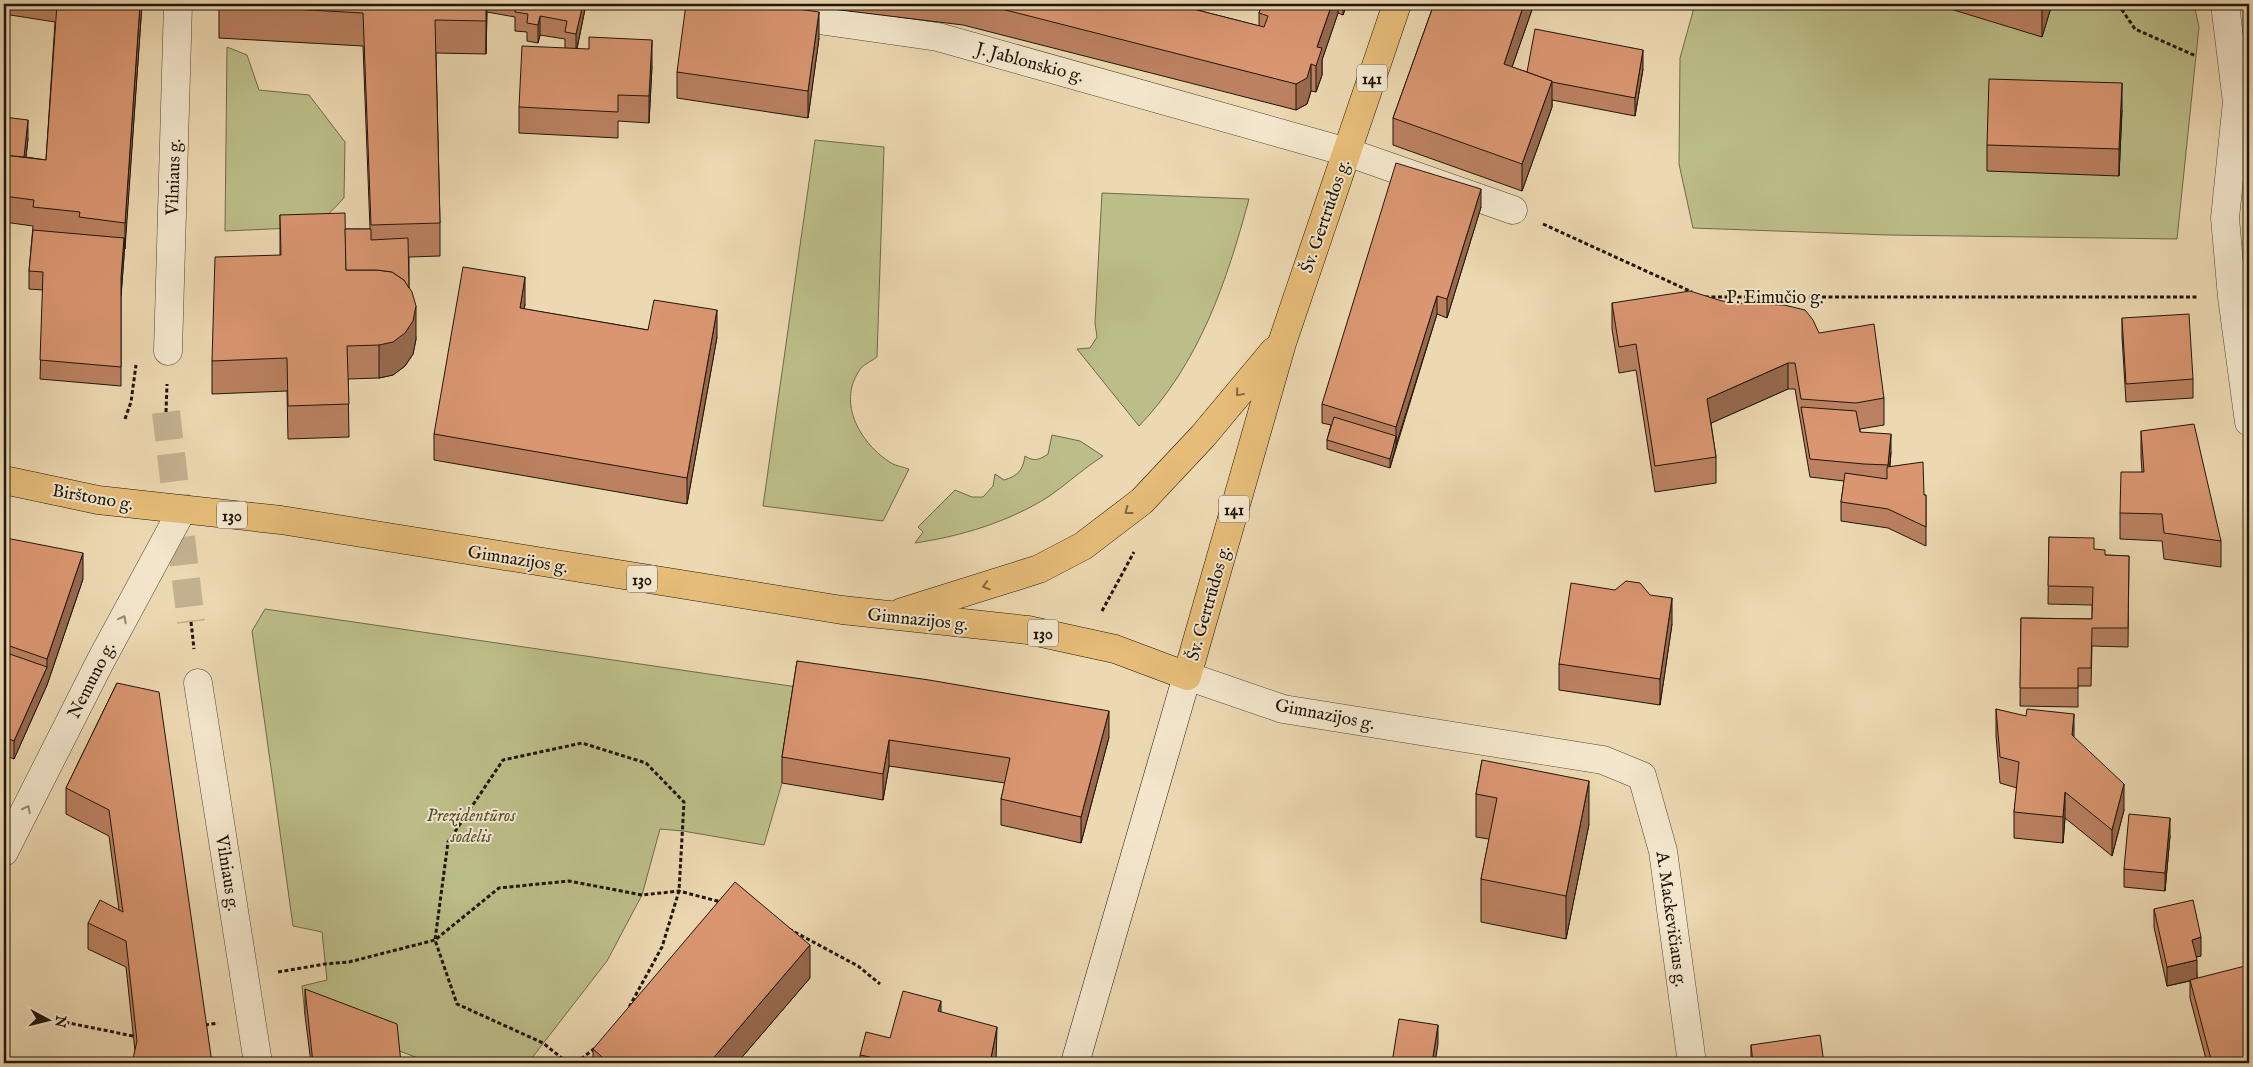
<svg xmlns="http://www.w3.org/2000/svg" width="2253" height="1067" viewBox="0 0 2253 1067" font-family="'IM FELL English',serif">
  <rect width="100%" height="100%" fill="#ecd8b1"/>
  <filter id="stains"><feTurbulence type="fractalNoise" baseFrequency=".004" numOctaves="4"/><feColorMatrix values="0 0 0 0 .2 0 0 0 0 .09 0 0 0 0 .02 0 0 0 .5 -.17"/></filter>
  <radialGradient id="worn" r=".72"><stop offset=".6" stop-color="#630" stop-opacity="0"/><stop offset="1" stop-color="#630" stop-opacity=".3"/></radialGradient>
  <g fill="#bcbe89" stroke="#6e6a4a">
    <polygon points="1695,4 2194,4 2199,27 2177,239 1888,235 1693,228 1679,164 1680,58"/>
    <polygon points="227,47 247,55 259,90 309,95 345,142 344,198 316,227 225,231"/>
    <path d="M815,140l69,7 -7,210c-5,4 -15,8 -18,14 -22,33 2,73 32,92 5,3 12,4 18,6l-26,52 -120,-15z"/>
    <path d="M1102,193l147,6c-22,82 -50,165 -110,227l-62,-77 13,-1 7,-11 -2,-14z"/>
    <path d="M1052,435l28,6 23,15c-19,12 -36,28 -55,41 -40,25 -86,39 -133,46l8,-11 -5,-5 37,-37 17,7h11l10,-11 2,-12 9,6c14,-4 19,-10 21,-24 9,6 14,4 23,-2z"/>
    <polygon points="265,609 797,687 782,783 764,845 683,831 660,829 642,895 607,961 528,1063 431,1063 305,1015 302,986 327,980 322,932 293,926 252,631"/>
  </g>
  <g fill="none" stroke-linecap="round" stroke-linejoin="round">
    <polyline stroke="#c3b190" stroke-width="28" stroke-dasharray="28 14" stroke-linecap="butt" points="166,412 191,622"/>
    <defs>
      <g id="pedestrian">
        <polyline points="168,351 178,4"/>
        <polyline points="198,683 258,1063"/>
      </g>
      <g id="minor">
        <polyline points="706,4 938,37 1347,152 1513,210"/>
        <polyline points="2225,4 2237,102 2225,218 2232,297 2249,422"/>
        <polyline points="1187,676 1283,709 1603,760 1642,776 1663,851 1692,1063"/>
        <polyline points="4,852 100,662 182,510"/>
      </g>
      <polyline id="secondary" points="1075,1063 1187,676"/>
      <g id="primary">
        <polyline points="4,480 98,500 281,520 842,610 1028,630 1115,649 1187,676 1282,343 1397,4"/>
        <polyline points="902,612 1039,569 1083,546 1142,501 1203,436 1274,351"/>
      </g>
    </defs>
    <use href="#pedestrian" stroke="#524634" stroke-width="29"/>
    <use href="#minor" stroke="#524634" stroke-width="29"/>
    <use href="#secondary" stroke="#1f150a" stroke-width="29"/>
    <use href="#primary" stroke="#1f150a" stroke-width="29"/>
    <g stroke="#1f150a" stroke-width="3" stroke-dasharray="4 2.5" stroke-linecap="butt">
      <polyline points="2118,4 2135,29 2196,56"/>
      <polyline points="1543,224 1692,292"/>
      <polyline points="1705,297 2199,297"/>
      <polyline points="166,412 167,384"/>
      <polyline points="125,419 131,402 136,365"/>
      <polyline points="1102,611 1134,552"/>
      <polyline points="191,622 194,649"/>
      <polyline points="789,929 858,966 880,984"/>
      <polyline points="278,972 325,964 349,962 435,940 499,888 569,881 642,895 679,891 721,902"/>
      <polyline points="59,1021 133,1036"/>
      <polyline points="205,1025 218,1023"/>
      <polyline points="568,1063 543,1043 457,1004 435,940 448,842 503,760 582,743 646,763 684,802 679,891 662,947 628,1009"/>
      <polyline points="576,1063 595,1048"/>
    </g>
    <use href="#pedestrian" stroke="#f3e6cc" stroke-width="28"/>
    <use href="#minor" stroke="#f3e6cc" stroke-width="28"/>
    <use href="#secondary" stroke="#f3e6cc" stroke-width="28"/>
    <use href="#primary" stroke="#e6bc78" stroke-width="28"/>
  </g>
  <g fill="#bb8161" stroke="#1f150a">
    <polygon points="4,4 142,4 124,256 121,296 121,386 40,379 43,290 29,289 29,271 33,226 4,222 4,117 28,138 26,157 46,160 55,22 4,14"/>
    <polygon points="219,4 586,4 577,49 652,66 649,123 618,121 618,138 519,133 519,107 565,48 565,39 540,35 538,43 527,41 527,32 515,31 515,17 487,12 486,54 436,53 440,223 440,256 409,257 409,288 416,339 413,354 405,366 393,375 379,378 348,379 349,437 288,439 287,391 212,394 212,361 280,255 280,215 345,229 370,229 363,46 219,38"/>
    <polygon points="832,4 1201,4 1201,11 1259,26 1259,13 1262,4 1347,4 1343,15 1338,13 1322,60 1322,75 1316,92 1311,91 1307,104 1296,110 963,25 832,9"/>
    <polygon points="1434,4 1534,4 1512,67 1527,72 1643,69 1635,116 1552,100 1552,107 1522,191 1393,145 1393,118"/>
    <polygon points="1934,4 2052,4 2042,37"/>
    <polygon points="819,38 808,118 677,98 677,72"/>
    <polygon points="2122,110 2119,176 1987,171 1987,145"/>
    <polygon points="2249,174 2249,214 2246,193 2246,175"/>
    <polygon points="1481,207 1447,318 1437,314 1390,468 1327,449 1327,440 1331,425 1322,423 1322,404"/>
    <polygon points="1612,303 1819,333 1884,398 1884,425 1860,429 1860,432 1891,452 1890,466 1924,495 1926,495 1926,546 1888,528 1841,521 1841,502 1844,481 1810,477 1795,389 1788,389 1711,423 1716,457 1716,483 1655,492 1636,370 1619,373 1612,329"/>
    <polygon points="525,304 524,309 648,330 717,337 687,504 434,460 434,434"/>
    <polygon points="2122,318 2193,379 2193,398 2126,402 2122,337"/>
    <polygon points="2141,431 2221,541 2221,567 2164,559 2162,541 2120,539 2120,513 2142,472 2141,457"/>
    <polygon points="2049,537 2094,549 2105,555 2129,556 2128,647 2092,646 2091,686 2078,686 2078,707 2020,706 2021,618 2092,619 2092,605 2048,604"/>
    <polygon points="4,544 83,579 47,685 14,759 4,755"/>
    <polygon points="1672,624 1660,705 1559,690 1559,664"/>
    <polygon points="797,661 1109,737 1081,843 1001,825 1001,799 1005,783 889,766 883,800 782,783 782,757"/>
    <polygon points="117,683 212,1063 135,1051 126,967 88,949 88,923 119,910 109,836 66,814 66,788"/>
    <polygon points="1996,709 2074,737 2124,810 2112,856 2065,818 2063,843 2014,838 2014,812 2017,788 2000,783 1996,736"/>
    <polygon points="1482,760 1589,824 1566,939 1481,922 1481,879 1489,839 1476,837 1476,794"/>
    <polygon points="2170,836 2165,891 2124,887 2124,869"/>
    <polygon points="2154,909 2201,956 2196,957 2197,978 2249,1063 2207,1063 2190,998 2190,981 2167,986 2154,927"/>
    <polygon points="810,978 737,1063 593,1063 593,1049"/>
    <polygon points="305,989 401,1063 311,1063 305,1015"/>
    <polygon points="941,1012 997,1060 996,1063 860,1063 860,1055 890,1038"/>
    <polygon points="1751,1045 1824,1063 1751,1063"/>
  </g>
  <g fill="#98694f" stroke="#1f150a">
    <polygon points="140,4 142,4 125,249 125,223"/>
    <polygon points="486,4 487,4 486,54"/>
    <polygon points="583,4 586,4 576,52 576,34"/>
    <polygon points="1199,4 1201,4 1201,22 1197,10"/>
    <polygon points="1332,4 1338,4 1338,13 1322,60 1322,75 1316,92 1316,66 1317,47"/>
    <polygon points="1343,4 1347,4 1343,15"/>
    <polygon points="1524,4 1534,4 1504,90 1504,64"/>
    <polygon points="2044,4 2052,4 2042,37 2042,10"/>
    <polygon points="819,12 819,38 808,118 808,91"/>
    <polygon points="540,16 540,35 538,43 538,25"/>
    <polygon points="652,40 652,66 649,123 649,96"/>
    <polygon points="1643,50 1643,69 1635,116 1635,98"/>
    <polygon points="1311,64 1311,91 1307,104 1296,110 1296,84"/>
    <polygon points="1552,81 1552,107 1522,191 1522,164"/>
    <polygon points="2122,83 2122,110 2119,176 2119,149"/>
    <polygon points="28,120 28,138 23,183 23,165"/>
    <polygon points="1481,189 1481,207 1447,318 1447,299"/>
    <polygon points="124,238 124,256 121,296 121,278"/>
    <polygon points="525,277 525,304 520,334 520,308"/>
    <polygon points="1437,296 1437,314 1396,445 1396,427"/>
    <polygon points="416,306 416,339 413,354 405,366 393,375 379,378 379,345"/>
    <polygon points="717,310 717,337 687,504 687,478"/>
    <polygon points="1788,363 1788,389 1707,425 1707,399"/>
    <polygon points="1891,434 1891,452 1888,483 1888,465"/>
    <polygon points="1396,436 1396,445 1390,468 1390,459"/>
    <polygon points="83,553 83,579 47,685 14,759 14,741 47,667 47,659"/>
    <polygon points="1672,598 1672,624 1660,705 1660,679"/>
    <polygon points="1109,711 1109,737 1081,843 1081,817"/>
    <polygon points="2074,714 2074,740 2072,735"/>
    <polygon points="889,740 889,766 883,800 883,774"/>
    <polygon points="1589,781 1589,824 1566,939 1566,896"/>
    <polygon points="2124,784 2124,810 2112,856 2112,830"/>
    <polygon points="2065,792 2065,818 2063,843 2063,817"/>
    <polygon points="2170,818 2170,836 2165,891 2165,873"/>
    <polygon points="2201,937 2201,956 2192,958 2192,940"/>
    <polygon points="810,945 810,978 737,1063 709,1063"/>
    <polygon points="2197,960 2197,979 2167,986 2167,967"/>
    <polygon points="941,1001 941,1034 938,1011"/>
    <polygon points="1438,1025 1438,1044 1435,1063 1432,1063"/>
    <polygon points="997,1027 996,1063 990,1063"/>
    <polygon points="2249,1056 2249,1063 2222,1063"/>
  </g>
  <g fill="#d99671" stroke="#1f150a">
    <polygon points="57,4 140,4 125,223 79,217 80,212 33,207 34,200 4,196 4,155 46,160"/>
    <polygon points="219,4 486,4 486,21 435,20 440,223 371,225 363,13 219,5"/>
    <polygon points="516,4 583,4 576,34 565,32 567,21 540,16 538,25 527,23 528,14 515,12"/>
    <polygon points="686,4 764,4 819,12 808,91 677,72"/>
    <polygon points="982,4 1199,4 1197,10 1264,27 1268,16 1259,13 1262,4 1332,4 1317,47 1322,48 1316,66 1311,64 1307,78 1296,84"/>
    <polygon points="1434,4 1524,4 1504,64 1552,81 1522,164 1393,118"/>
    <polygon points="2020,4 2044,4 2042,10"/>
    <polygon points="1535,29 1643,50 1635,98 1552,82 1552,81 1527,72"/>
    <polygon points="589,37 652,40 649,96 618,95 618,112 519,107 522,46 589,49"/>
    <polygon points="1989,79 2122,83 2119,149 1987,145"/>
    <polygon points="4,117 28,120 24,157 4,155"/>
    <polygon points="1396,163 1481,189 1447,299 1437,296 1396,427 1322,404"/>
    <polygon points="2249,174 2249,195 2246,175"/>
    <polygon points="345,213 346,270 377,270 392,272 404,280 412,292 416,306 413,321 405,333 393,342 379,345 347,346 349,404 288,406 287,358 212,361 215,257 281,255 280,215"/>
    <polygon points="345,229 371,229 371,240 408,238 409,288 404,280 392,272 377,270 346,270"/>
    <polygon points="33,230 124,238 121,278 121,367 40,360 43,272 29,271"/>
    <polygon points="463,267 525,277 520,308 648,330 654,300 717,310 687,478 434,434"/>
    <polygon points="1690,291 1722,301 1748,304 1784,305 1805,310 1813,320 1819,333 1874,324 1884,398 1856,403 1801,399 1795,363 1788,363 1707,399 1716,457 1655,466 1636,344 1619,347 1612,303"/>
    <polygon points="2189,314 2193,379 2126,384 2122,318"/>
    <polygon points="1801,407 1856,411 1860,432 1891,434 1888,465 1864,464 1810,459"/>
    <polygon points="1334,417 1396,436 1390,459 1327,440"/>
    <polygon points="2194,424 2221,541 2164,533 2162,514 2120,513 2121,472 2144,472 2141,431"/>
    <polygon points="1923,462 1924,495 1926,495 1926,527 1888,509 1841,502 1845,473 1887,479 1887,467"/>
    <polygon points="2049,537 2094,538 2094,549 2105,550 2105,555 2129,556 2128,628 2092,628 2091,668 2078,668 2078,688 2020,688 2021,618 2092,619 2093,587 2048,586"/>
    <polygon points="6,538 83,553 47,659 4,644 4,544"/>
    <polygon points="1626,581 1640,583 1650,595 1672,598 1660,679 1559,664 1571,583 1615,590"/>
    <polygon points="4,652 47,667 14,741 4,737"/>
    <polygon points="797,661 929,680 1109,711 1081,817 1001,799 1010,758 889,740 883,774 782,757"/>
    <polygon points="117,683 159,692 212,1063 132,1063 137,1041 126,941 88,923 100,900 123,912 109,810 66,788"/>
    <polygon points="1996,709 2026,716 2027,709 2074,714 2072,735 2124,784 2112,830 2065,792 2063,817 2014,812 2019,762 2000,757"/>
    <polygon points="1482,760 1589,781 1566,896 1481,879 1497,798 1476,794"/>
    <polygon points="2129,814 2170,818 2165,873 2124,869"/>
    <polygon points="735,882 810,945 709,1063 609,1063 593,1049"/>
    <polygon points="2193,900 2201,937 2192,940 2197,960 2167,967 2154,909"/>
    <polygon points="2245,966 2249,982 2249,1056 2222,1063 2212,1063 2190,980"/>
    <polygon points="305,989 397,1024 401,1063 313,1063"/>
    <polygon points="903,991 941,1001 938,1011 997,1027 990,1063 868,1063 870,1057 860,1055 866,1032 890,1038"/>
    <polygon points="1399,1019 1438,1025 1432,1063 1392,1063"/>
    <polygon points="1820,1035 1824,1063 1753,1063 1751,1045"/>
  </g>
  <defs><path id="oneway-chevron" d="M-2-3.5L2.5 0L-2 3.5" fill="none" stroke-width="1.6" stroke-linecap="round" stroke-linejoin="round" transform="scale(1.25)"/></defs>
  <g stroke="#826841">
    <use href="#oneway-chevron" transform="translate(1239 393) rotate(130)"/>
    <use href="#oneway-chevron" transform="translate(1128 511) rotate(143)"/>
    <use href="#oneway-chevron" transform="translate(986 586) rotate(163)"/>
  </g>
  <g stroke="#948875">
    <use href="#oneway-chevron" transform="translate(123 619) rotate(-62)"/>
    <use href="#oneway-chevron" transform="translate(27 809) rotate(-63)"/>
  </g>
  <g text-anchor="middle" stroke-width="4" stroke-linejoin="round" paint-order="stroke">
    <g fill="#f3e6cc" stroke="#5f5444" stroke-width="1">
      <rect x="1357" y="64.5" width="30" height="27" rx="4"/>
      <rect x="1219" y="495.5" width="30" height="27" rx="4"/>
      <rect x="217" y="501.5" width="30" height="27" rx="4"/>
      <rect x="627" y="565.5" width="30" height="27" rx="4"/>
      <rect x="1028" y="619.5" width="30" height="27" rx="4"/>
    </g>
    <g font-size="16" font-weight="bold" fill="#1f150a">
      <text x="1372" y="84">141</text>
      <text x="1234" y="515">141</text>
      <text x="232" y="521">130</text>
      <text x="642" y="585">130</text>
      <text x="1043" y="639">130</text>
    </g>
    <g font-size="18" fill="#1f150a" stroke="#f3e6cc">
      <text transform="translate(1030 62) rotate(15)" y="6">J. Jablonskio g.</text>
      <text transform="translate(173 177) rotate(-88)" y="6">Vilniaus g.</text>
      <text transform="translate(1325 216) rotate(-71)" y="6">Šv. Gertrūdos g.</text>
      <text x="1775" y="303">P. Eimučio g.</text>
      <text transform="translate(93 497) rotate(10)" y="6">Birštono g.</text>
      <text transform="translate(518 559) rotate(9)" y="6">Gimnazijos g.</text>
      <text transform="translate(1208 603) rotate(-74)" y="6">Šv. Gertrūdos g.</text>
      <text transform="translate(918 619) rotate(6)" y="6">Gimnazijos g.</text>
      <text transform="translate(91 680) rotate(-63)" y="6">Nemuno g.</text>
      <text transform="translate(1325 714) rotate(11)" y="6">Gimnazijos g.</text>
      <text transform="translate(228 873) rotate(81)" y="6">Vilniaus g.</text>
      <text transform="translate(1672 919) rotate(82)" y="6">A. Mackevičiaus g.</text>
    </g>
    <g font-size="18" font-style="italic" fill="#565036" stroke="#f3e6cc">
      <text x="471" y="821">Prezidentūros<tspan x="471" dy="21">sodelis</tspan></text>
    </g>
  </g>
  <rect width="2253" height="1067" fill="none" stroke="#ecd8b1" stroke-width="20"/>
  <rect x="5" y="5" width="2243" height="1057" fill="none" stroke="#1f150a" stroke-width="2.5"/>
  <rect x="10" y="10" width="2233" height="1047" fill="none" stroke="#1f150a"/>
  <g transform="translate(48 1020) rotate(97)" stroke="#f3e6cc" stroke-width="4" paint-order="stroke">
  <path d="M0-4L9 19L0 12L-9 19Z" fill="#1f150a"/>
  <text y="-8" font-size="14" font-weight="bold" text-anchor="middle" fill="#1f150a">N</text>
  </g>
  <rect width="100%" height="100%" filter="url(#stains)"/>
  <rect width="100%" height="100%" fill="url(#worn)"/>
</svg>
